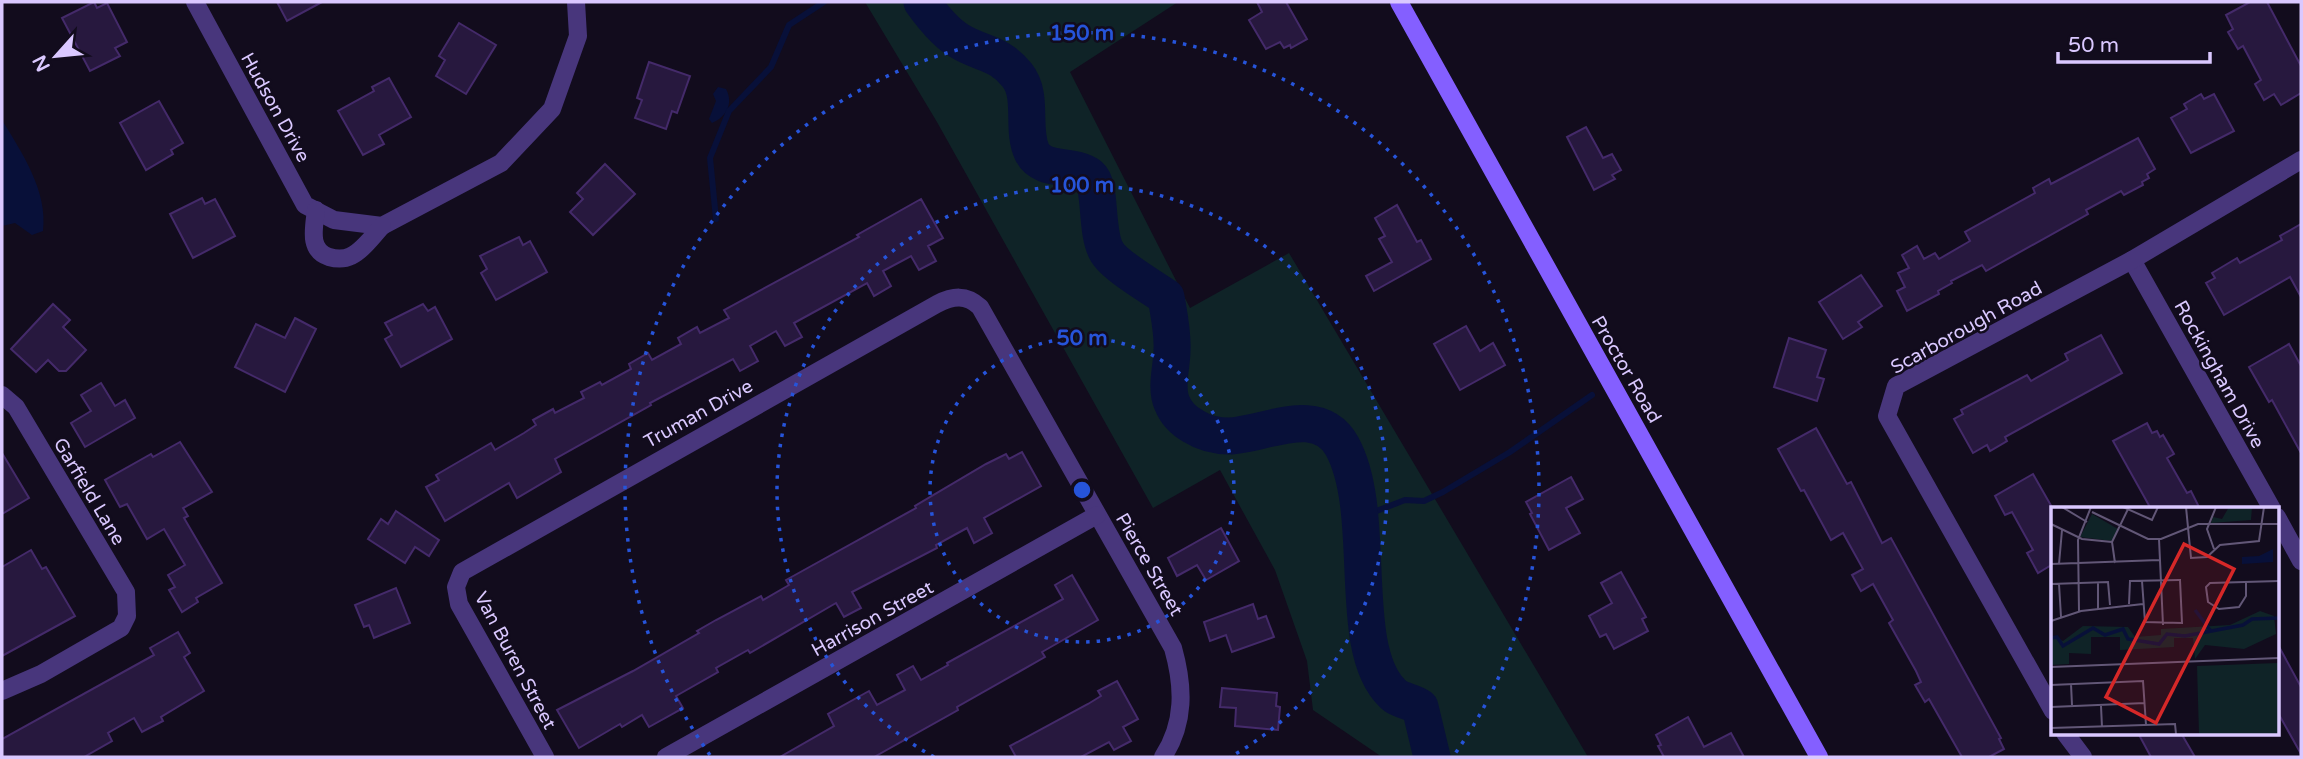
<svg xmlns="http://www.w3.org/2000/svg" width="2303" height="759" viewBox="0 0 2303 759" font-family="'Varela Round',sans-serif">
  <rect width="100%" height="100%" fill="#120c1d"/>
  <polygon fill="#0f2327" points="865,2 1178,2 1070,72 1190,308 1289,253 1588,757 1382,757 1313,710 1307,661 1275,570 1220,470 1153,508 937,122"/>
  <g fill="#081039">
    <path d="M718,87l8,2c8,15 0,28 -14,34l-3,-4 7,-18 -3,-7z"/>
    <path d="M2,120c20,33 46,71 41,111l-11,4 -17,-12 -13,3z"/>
  </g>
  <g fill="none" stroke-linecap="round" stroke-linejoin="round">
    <g stroke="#081039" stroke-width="6">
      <polyline points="716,219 710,158 729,111 771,67 789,25 824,2"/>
      <polyline points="1361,517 1405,500 1424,501 1443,492 1510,452 1592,395"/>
    </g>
    <path stroke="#081039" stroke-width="37" d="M922,2c10,14 25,33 41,41 22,12 36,10 54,32 17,21 4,54 15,77 10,21 42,11 58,24 12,10 5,57 17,76 7,13 46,36 59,45 3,18 7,36 6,53 0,17 -7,37 0,53 4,10 12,18 21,23 11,7 24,10 36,10 35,-1 89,-33 113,10 37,67 3,201 50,247 7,8 20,8 28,14l12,50"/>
  </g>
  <g fill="#27183e" stroke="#442a6a" stroke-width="2">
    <polygon points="94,2 97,8 107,3 127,42 115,48 120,56 90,71 62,18"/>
    <polygon points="277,2 322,2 287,21"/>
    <polygon points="1257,2 1286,2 1307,39 1291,48 1290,45 1284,48 1280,42 1266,49 1249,20 1262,12"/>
    <polygon points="2250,2 2267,2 2301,66 2301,93 2281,105 2274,94 2264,100 2255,84 2261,80 2243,46 2238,49 2228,32 2233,29 2226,15"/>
    <polygon points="459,23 496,45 466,94 436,76 445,60 439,56"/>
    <polygon points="649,62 690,76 677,113 672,111 666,129 635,118 642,100 637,98"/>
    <polygon points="389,78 411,117 379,135 384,144 363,155 338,111 374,91 372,87"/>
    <polygon points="2201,94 2204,99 2214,94 2234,131 2191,153 2171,118 2187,109 2184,104"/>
    <polygon points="159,101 183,143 171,150 173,154 146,170 120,123"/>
    <polygon points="1586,127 1603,158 1612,154 1621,170 1612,175 1615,179 1594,190 1567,137"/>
    <polygon points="2138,138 2155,169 2147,174 2149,178 2142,182 2143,185 2124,195 2121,191 2086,210 2088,214 1986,271 1982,265 1951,281 1952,283 1938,291 1939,294 1907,311 1897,291 1905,287 1898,273 1909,268 1902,255 1917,246 1924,259 1935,253 1939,259 1970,241 1965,232 2035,193 2033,188 2049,179 2051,184"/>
    <polygon points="605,164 635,194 593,235 570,212 583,199 577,193"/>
    <polygon points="202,198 205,204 215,199 235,236 193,258 170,214"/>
    <polygon points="921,199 943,238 928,246 936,261 919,270 911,256 883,271 891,286 874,296 867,283 794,323 802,337 785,346 776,331 750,346 758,361 740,371 733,359 650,403 651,405 555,459 561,472 517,498 509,483 445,521 426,487 439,480 436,475 491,443 495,450 524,433 536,425 533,420 553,409 555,413 584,398 581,392 600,382 602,385 631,369 629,364 648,353 652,360 681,344 678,338 697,327 700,333 729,318 724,310 859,237 857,235"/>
    <polygon points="1397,205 1417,242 1421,240 1431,259 1374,291 1366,276 1392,262 1379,239 1385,236 1375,218"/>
    <polygon points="2301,224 2301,297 2290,277 2224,315 2206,283 2215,278 2212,273 2237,258 2240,263 2282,240 2280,236"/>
    <polygon points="519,237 523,245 530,241 547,272 496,300 481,273 487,269 480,256"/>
    <polygon points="1861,275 1882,306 1858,322 1862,327 1843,339 1819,302"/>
    <polygon points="53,304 70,320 63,327 86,350 66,371 59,371 48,360 36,372 11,349"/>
    <polygon points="423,304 428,311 435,307 452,339 401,367 385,339 392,335 385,323"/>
    <polygon points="295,318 316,329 285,392 235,367 256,324 285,338"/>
    <polygon points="1466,326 1480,351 1493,343 1505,365 1460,390 1434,344"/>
    <polygon points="2101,335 2122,373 2005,437 2007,441 1990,451 1987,445 1973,453 1954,419 1963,414 1961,410 2027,375 2031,381 2068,360 2065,354"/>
    <polygon points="1789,338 1826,350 1817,377 1824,379 1817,401 1774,387"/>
    <polygon points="2289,344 2301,366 2301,453 2272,400 2269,402 2249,367"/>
    <polygon points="101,383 115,406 125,400 135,418 85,447 71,423 91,411 81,395"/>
    <polygon points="2147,423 2152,433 2157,431 2160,437 2163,435 2174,454 2167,458 2187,493 2191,491 2200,509 2151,509 2113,441"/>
    <polygon points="1816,428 1847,484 1851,482 1882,543 1891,538 2001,738 1999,739 2004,749 1989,757 1962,757 1929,699 1925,702 1915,685 1921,682 1916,671 1889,623 1893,620 1873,584 1861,591 1852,575 1863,569 1843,533 1831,540 1804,490 1801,491 1778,449"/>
    <polygon points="180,442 212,492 183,508 188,516 184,518 222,583 196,598 198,602 182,612 169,590 175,587 168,575 185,565 164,529 147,539 127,504 120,507 105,480 151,454 153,457"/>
    <polygon points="1022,452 1041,486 984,518 992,533 974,543 967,528 936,545 937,548 852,592 861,608 844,617 836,603 750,653 748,650 716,668 718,672 676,696 683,708 649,727 642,715 622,727 620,724 579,748 557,710 633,671 699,633 697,631 716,620 761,596 763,600 789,585 786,580 916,508 915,506 986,464 1006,454 1009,459"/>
    <polygon points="2,453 29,498 2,514"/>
    <polygon points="2033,474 2053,509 2053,564 2038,573 2027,553 2033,550 2012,512 2005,515 1995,496"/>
    <polygon points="1571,477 1583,499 1566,508 1580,533 1549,550 1530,514 1532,513 1526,502"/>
    <polygon points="396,511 439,540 429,556 415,547 405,563 368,539 381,519 388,524"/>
    <polygon points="1221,528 1239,561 1206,580 1197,565 1177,576 1168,558"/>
    <polygon points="31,550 42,569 46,567 75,616 2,656 2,567"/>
    <polygon points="1621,572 1646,617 1642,619 1648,631 1614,649 1606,634 1600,637 1589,616 1612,603 1601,583"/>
    <polygon points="1072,575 1098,620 1042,652 1045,657 957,707 958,710 874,757 780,757 834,726 828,714 869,691 877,705 905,690 897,675 913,666 921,680 948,665 947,663 1063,599 1055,585"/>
    <polygon points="396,588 410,623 374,638 369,625 364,627 355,605"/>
    <polygon points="1253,604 1258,619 1266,616 1274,637 1232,652 1226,635 1210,641 1204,622"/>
    <polygon points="178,632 190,653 184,657 204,691 161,717 163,721 142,732 134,718 108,733 112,741 84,757 2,757 2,739 154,655 150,648"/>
    <polygon points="2277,643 2301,687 2301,754 2277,711"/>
    <polygon points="1117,681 1138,719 1123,727 1131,741 1114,750 1109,742 1081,757 1016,757 1010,746 1088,704 1101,696 1098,691"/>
    <polygon points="1222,688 1277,693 1276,706 1280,707 1278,730 1235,726 1236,708 1220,707"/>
    <polygon points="1688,717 1704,747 1731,733 1744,757 1664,757 1658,746 1661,745 1656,735"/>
    <polygon points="2138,733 2181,733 2195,757 2151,757"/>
  </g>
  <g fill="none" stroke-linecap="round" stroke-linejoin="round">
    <g stroke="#48367c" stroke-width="18">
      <polyline points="195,2 305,205 334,220 382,226 501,163 552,109 578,36 576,2"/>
      <path d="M316,210c-2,18 -8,40 13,47 7,2 16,2 22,-1 11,-5 23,-21 31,-30"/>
      <polyline points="2132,260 2272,509"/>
      <polyline points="2,395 16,407 126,592 127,616 121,628 41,674 2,691"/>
      <polyline points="2277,517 2301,561"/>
      <polyline points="2053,711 1887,416 1896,386 2132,260 2301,160"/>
      <polyline points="2065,733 2083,757"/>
      <path d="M545,757l-86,-153 -3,-17 6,-15 475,-268c16,-8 29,-10 43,3l193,341c11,39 12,75 -10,109"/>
      <polyline points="666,757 1097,515"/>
    </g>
    <polyline stroke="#845fff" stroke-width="18" points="1399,2 1819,757"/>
  </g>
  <g fill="none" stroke="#2654da" stroke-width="3.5" stroke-dasharray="3.5 7">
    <circle cx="1082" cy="490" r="152"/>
    <path d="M934 757A305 305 0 1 1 1230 757"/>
    <path d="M710 755A457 457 0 1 1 1454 755"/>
  </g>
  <g text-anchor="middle" stroke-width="5" stroke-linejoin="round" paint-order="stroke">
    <g font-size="19" fill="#dac8ff" stroke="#120c1d">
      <text transform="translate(276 107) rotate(61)" y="7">Hudson Drive</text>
      <text transform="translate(1966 327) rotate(-29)" y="7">Scarborough Road</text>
      <text transform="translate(1627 369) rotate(60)" y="7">Proctor Road</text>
      <text transform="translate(2220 374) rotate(61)" y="7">Rockingham Drive</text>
      <text transform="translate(698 413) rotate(-29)" y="7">Truman Drive</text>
      <text transform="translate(90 491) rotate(59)" y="7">Garfield Lane</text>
      <text transform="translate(1150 564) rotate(60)" y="7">Pierce Street</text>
      <text transform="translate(872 618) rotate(-29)" y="7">Harrison Street</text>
      <text transform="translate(516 660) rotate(62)" y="7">Van Buren Street</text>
    </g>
  </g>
  <g transform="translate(2051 507)">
    <rect width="228" height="228" fill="#120c1d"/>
    <path d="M178,0h23l-1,13 -40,3 2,-6 9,2zM41,7l26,15 -6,12 -32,-4zM209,104l14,5 2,18 -32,15 -39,-4 -10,14 -2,-21h-19v9l-54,3v-13h-29v17l-22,-1v11l-18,1v-30l12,6 20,-15 45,1 7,10 26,-2v-6l69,-4zM227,156v71h-79l-2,-68z" fill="#0f2327"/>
    <path d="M222,42v13l-31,2v-7l17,-1z" fill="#081039"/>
    <path fill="none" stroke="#081039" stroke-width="3.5" d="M144,103l15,20M0,131l6,-1 6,9 30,-18 12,7 18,-6 5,10 31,5 8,-10 18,2 58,-11 9,-6 27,-1"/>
    <path fill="none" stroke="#625777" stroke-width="2" d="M11,0l25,15M72,0l29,13 6,-13M135,0l5,51 16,-1 13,-12 39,-4 5,-34M41,5l56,27h13l37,-15h81M0,17l31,15 30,3M108,32l4,86M163,42l-7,-20 9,-22M64,56l-3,-21 17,-35M0,57l108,-4M8,57l3,-34M47,75v28M195,75v14l-7,11 -20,2 -11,-7 -2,-15 4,-4 69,-2M0,77l57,-2 2,23M8,77l2,33M78,97l1,-23 49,-1h1l2,43 -37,-1 -3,-41M28,104l-1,-71 13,-33M0,114l30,-10 62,-7M0,160l228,-9M20,177l1,21M0,178l92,-4 3,44M50,199l1,21M0,200l94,-4M0,221l124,-4 1,10"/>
    <path fill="#d62828" fill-opacity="0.15" stroke="#d62828" stroke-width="3.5" d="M133,37l50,25 -78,154 -50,-26z"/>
    <rect width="228" height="228" fill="none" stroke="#dac8ff" stroke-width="3.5"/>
  </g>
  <circle cx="1082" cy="490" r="10" fill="#2654da" stroke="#120c1d" stroke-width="3.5"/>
  <g font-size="21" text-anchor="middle" font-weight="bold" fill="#2654da" stroke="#120c1d" stroke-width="5" stroke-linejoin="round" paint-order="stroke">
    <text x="1082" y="40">150 m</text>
    <text x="1082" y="192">100 m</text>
    <text x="1082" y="345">50 m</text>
  </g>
  <rect width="2303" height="759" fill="none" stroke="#dac8ff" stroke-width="7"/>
  <g transform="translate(56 56) rotate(243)" stroke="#120c1d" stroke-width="5" paint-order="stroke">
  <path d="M0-5L12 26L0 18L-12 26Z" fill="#dac8ff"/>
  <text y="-10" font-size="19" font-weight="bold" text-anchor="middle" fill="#dac8ff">N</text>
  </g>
  <path d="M2058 52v10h152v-10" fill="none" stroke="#dac8ff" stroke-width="3.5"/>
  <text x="2068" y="52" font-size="21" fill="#dac8ff" stroke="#120c1d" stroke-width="5" paint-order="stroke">50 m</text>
</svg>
